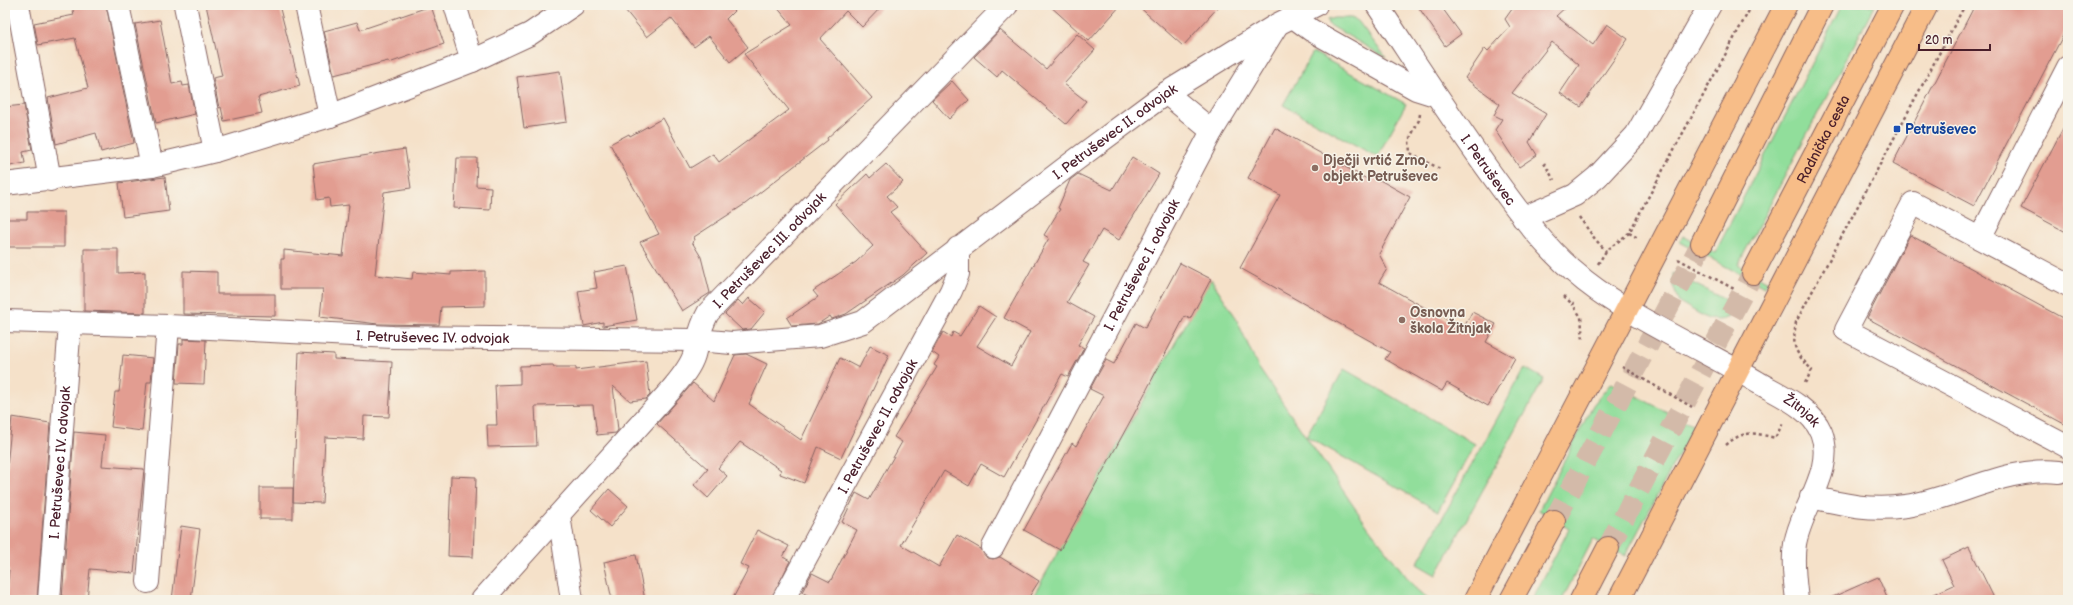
<svg xmlns="http://www.w3.org/2000/svg" width="2073" height="605" viewBox="0 0 2073 605" font-family="'Balsamiq Sans',sans-serif">
  <rect width="100%" height="100%" fill="#f7f3e8"/>
  <filter id="ink" filterUnits="userSpaceOnUse"><feTurbulence type="fractalNoise" baseFrequency=".025" numOctaves="2"/><feDisplacementMap in="SourceGraphic" scale="8" xChannelSelector="R" yChannelSelector="G"/><feConvolveMatrix kernelMatrix="1 2 1 2 8 2 1 2 1" color-interpolation-filters="sRGB"/></filter>
  <filter id="wash" filterUnits="userSpaceOnUse"><feTurbulence type="fractalNoise" baseFrequency=".012" numOctaves="4" result="noise"/><feDisplacementMap in="SourceGraphic" scale="16" xChannelSelector="R" yChannelSelector="G"/><feGaussianBlur stdDeviation="0.9" result="paint"/><feColorMatrix in="noise" values="0 0 0 0 0 0 0 0 0 0 0 0 0 0 0 0 0 1.4 0 .05"/><feComposite in="paint" operator="in"/></filter>
  <g filter="url(#wash)">
    <rect width="100%" height="100%" fill="#f5e1c9"/>
    <g fill="#91de9b" stroke="#6e7e63">
      <polygon points="1842,5 1875,5 1738,265 1768,282 1764,287 1680,242 1683,236 1715,253"/>
      <polygon points="1334,18 1351,18 1358,21 1386,58 1328,24 1327,20"/>
      <polygon points="1313,52 1406,104 1377,157 1283,105"/>
      <polygon points="1673,273 1745,310 1719,320 1708,319 1679,302 1673,286"/>
      <polygon points="1211,279 1235,316 1258,367 1368,527 1416,589 1429,600 1031,600"/>
      <polygon points="1525,368 1544,379 1436,575 1417,564"/>
      <polygon points="1344,369 1475,444 1438,511 1306,436"/>
      <polygon points="1611,383 1694,426 1625,556 1593,539 1562,600 1532,600 1569,529 1539,510 1593,405"/>
    </g>
    <g id="blocks">
      <g fill="#e29d91">
        <polygon points="72,5 106,5 134,143 101,152 96,133 56,144 48,98 88,88 75,38 38,45 34,23 74,15"/>
        <polygon points="206,5 279,5 300,86 258,97 262,113 224,121 221,107 219,108 213,78 222,76"/>
        <polygon points="621,5 740,5 726,19 748,47 730,62 709,36 694,47 671,18 647,37"/>
        <polygon points="775,5 883,5 862,27 846,11 820,39 872,98 827,138 828,140 745,204 694,237 695,240 692,242 701,257 710,293 682,311 640,242 659,234 610,144 629,134 630,136 663,118 690,168 713,154 719,162 789,110 744,54 792,25"/>
        <polygon points="1049,5 1121,5 1089,41"/>
        <polygon points="1137,5 1220,5 1183,46"/>
        <polygon points="1417,5 1440,5 1461,34 1445,46"/>
        <polygon points="1515,5 1568,5 1556,16 1593,45 1607,24 1628,39 1581,107 1560,93 1579,65 1552,42 1512,93 1546,114 1529,142 1537,155 1519,167 1495,130 1502,119 1494,115 1500,104 1465,78 1485,48 1488,51 1510,27 1505,19"/>
        <polygon points="1975,5 2068,5 2068,26 1974,206 1893,163"/>
        <polygon points="431,6 444,44 389,63 388,61 334,75 324,31 357,22 360,30"/>
        <polygon points="160,20 172,84 182,82 183,86 189,85 195,114 156,123 135,24"/>
        <polygon points="1000,30 1046,69 1077,34 1095,50 1064,84 1086,101 1066,124 1002,70 997,77 974,57"/>
        <polygon points="560,71 567,122 524,128 517,77"/>
        <polygon points="952,81 969,100 949,119 932,100"/>
        <polygon points="24,105 32,150 23,152 25,163 5,167 5,107"/>
        <polygon points="2068,119 2068,233 2021,208"/>
        <polygon points="1275,128 1367,179 1369,174 1410,197 1379,254 1387,269 1379,282 1463,329 1472,312 1496,324 1486,342 1515,358 1488,406 1447,383 1442,391 1385,359 1390,352 1240,268 1280,195 1248,178"/>
        <polygon points="405,149 411,188 384,192 375,275 412,279 413,272 451,275 451,272 485,271 485,306 441,307 439,325 378,324 320,317 323,289 281,289 281,259 284,259 284,250 343,256 349,205 330,207 329,198 317,200 313,164"/>
        <polygon points="1132,157 1159,174 1119,240 1102,230 1083,262 1089,265 1067,302 1094,317 1078,345 1084,348 1068,377 1062,374 1004,477 981,464 969,486 944,471 901,545 939,567 957,535 981,549 987,558 993,559 1000,557 1039,581 1027,600 816,600 802,592 812,573 830,582 857,530 842,522 856,493 869,500 902,442 894,437 937,367 934,365 939,357 932,352 943,332 951,337 953,332 960,336 979,306 996,317 977,346 1011,366 1030,332 1004,318 1049,238 1044,235 1060,209 1058,208 1070,180 1078,174 1112,190"/>
        <polygon points="457,158 477,158 476,186 491,187 490,210 454,208"/>
        <polygon points="886,164 903,182 887,196 897,207 890,212 927,253 903,275 846,314 832,319 830,316 818,324 792,326 787,318 818,297 813,291 856,262 873,246 835,204 867,174 870,178"/>
        <polygon points="165,177 169,211 123,217 119,183"/>
        <polygon points="27,212 64,212 64,247 5,247 5,219 27,219"/>
        <polygon points="1910,235 2068,321 2068,426 1867,318"/>
        <polygon points="84,249 118,249 118,273 145,272 145,313 84,311"/>
        <polygon points="1180,263 1211,279 1190,319 1185,316 1133,416 1060,550 1024,530 1072,443 1076,446 1104,396 1090,389 1106,360 1114,364 1136,323 1145,328"/>
        <polygon points="627,266 637,320 603,326 603,322 584,326 578,291 597,288 594,272"/>
        <polygon points="183,271 217,272 217,294 275,294 275,316 183,314"/>
        <polygon points="749,298 765,312 751,329 742,330 725,314 738,300 743,305"/>
        <polygon points="183,339 206,340 204,384 176,383 179,344 183,344"/>
        <polygon points="870,346 889,355 841,458 818,447 804,483 780,474 781,470 740,442 718,468 727,476 708,498 694,485 708,469 657,424 693,383 714,401 735,355 746,354 767,364 749,404 801,440 840,358 859,368"/>
        <polygon points="299,352 334,354 334,359 392,362 389,417 364,416 363,439 325,437 322,503 293,502"/>
        <polygon points="123,355 153,358 151,382 147,382 142,431 111,427 115,392 119,392"/>
        <polygon points="646,361 650,395 646,399 630,401 613,386 618,430 616,433 597,435 593,405 535,406 537,446 488,447 487,425 497,425 495,385 520,384 520,366 553,365 554,367 576,367 576,370"/>
        <polygon points="12,417 50,423 37,600 6,600 9,570 5,570 5,467 7,467"/>
        <polygon points="74,432 105,435 102,466 144,469 134,573 90,569 87,600 62,600"/>
        <polygon points="451,476 476,477 473,557 448,556"/>
        <rect x="260" y="488" width="33" height="31"/>
        <polygon points="609,489 628,506 610,527 591,510"/>
        <polygon points="181,526 200,529 191,600 172,600"/>
        <polygon points="757,530 789,546 783,557 790,561 771,600 732,600 749,568 740,564"/>
        <polygon points="1969,547 1995,600 1921,600 1954,585 1942,560"/>
        <polygon points="636,555 645,600 612,600 604,562"/>
        <polygon points="1878,577 1888,600 1826,600"/>
      </g>
    </g>
  </g>
  <g filter="url(#ink)">
    <use href="#blocks" fill-opacity="0" stroke="#866362" stroke-width="1"/>
    <g fill="none" stroke-linecap="round" stroke-linejoin="round">
      <g stroke="#d3baa9" stroke-width="22" stroke-dasharray="22 11" stroke-linecap="butt">
        <polyline points="1554,521 1702,243"/>
        <polyline points="1608,548 1753,273"/>
      </g>
      <defs>
        <g id="minor">
          <polyline points="18,5 50,180"/>
          <polyline points="118,5 152,166"/>
          <polyline points="185,5 215,151"/>
          <polyline points="306,5 330,116"/>
          <polyline points="455,5 472,61"/>
          <path id="s1" d="M1377,5c38,57 75,115 115,170 28,39 55,76 93,106 51,40 118,68 174,102 21,12 52,25 62,49 15,38 -20,75 -26,112 -3,18 0,38 2,56"/>
          <polyline points="1292,16 1311,30 1416,89 1435,95"/>
          <polyline points="1166,93 1212,131"/>
          <polyline points="5,184 152,166 215,151 330,116 472,61 530,34 573,5"/>
          <polyline points="1523,218 1575,195 1597,177 1636,135 1710,5"/>
          <polyline points="1980,238 2068,67"/>
          <polyline points="2068,285 1913,203 1846,330 2068,447"/>
          <path id="s2" d="M5,321l163,5 225,11 304,3 35,3 88,-7 43,-14 210,-160 93,-69 112,-69 38,-19"/>
          <path d="M1811,497c35,8 59,14 95,9 52,-8 100,-40 153,-34"/>
          <polyline points="559,515 572,600"/>
          <path id="s3" d="M993,547l219,-416 64,-104"/>
          <polyline points="148,582 168,326"/>
          <path id="s4" d="M49,600l21,-276"/>
          <path id="s5" d="M482,600l189,-210c9,-11 19,-22 23,-35 4,-15 6,-28 14,-42l299,-308"/>
          <path id="s6" d="M783,600l168,-309 7,-17v-26"/>
        </g>
        <g id="major">
          <polyline points="1702,243 1822,5"/>
          <path id="s7" d="M1753,273l140,-268"/>
          <polyline points="1475,600 1786,5"/>
          <polyline points="1511,600 1554,521"/>
          <polyline points="1581,600 1608,548"/>
          <polyline points="1619,600 1927,5"/>
        </g>
      </defs>
      <use href="#minor" stroke="#866362" stroke-width="24"/>
      <use href="#major" stroke="#866362" stroke-width="24"/>
      <g stroke="#866362" stroke-width="2.5" stroke-dasharray="3 3" stroke-linecap="butt">
        <polyline points="1420,114 1419,120 1409,140 1410,153 1442,170"/>
        <polyline points="1544,163 1554,180"/>
        <polyline points="1579,217 1595,239 1606,251"/>
        <polyline points="1629,233 1638,238"/>
        <polyline points="1678,259 1736,290"/>
        <polyline points="1598,264 1606,251 1629,233 1752,5"/>
        <polyline points="1564,296 1573,305"/>
        <polyline points="1574,302 1573,305 1581,317 1583,340"/>
        <polyline points="1622,367 1692,407"/>
        <path d="M1805,383l7,-13c-18,-19 -20,-22 -16,-48l169,-317"/>
        <path d="M1726,445c18,-16 29,-12 49,-7l8,-15"/>
      </g>
      <use href="#minor" stroke="#fff" stroke-width="22"/>
      <use href="#major" stroke="#f7bd88" stroke-width="22"/>
    </g>
  </g>
  <rect fill="#1a4fb4" stroke="#f7f3e8" stroke-width="1.5" x="1893" y="125" width="8" height="8" rx="2"/>
  <g fill="#8d6e63" stroke="#f7f3e8" stroke-width="1.5">
    <circle cx="1315" cy="168" r="4"/>
    <circle cx="1402" cy="320" r="4"/>
  </g>
  <g text-anchor="middle" stroke-width="3" stroke-linejoin="round" paint-order="stroke">
    <g font-size="14" font-weight="bold" fill="#164399" stroke="#f7f3e8" text-anchor="start">
      <text x="1905" y="134">Petruševec</text>
    </g>
    <g font-size="14" fill="#4a1f2b" stroke="#f7f3e8">
      <text dy="5" stroke="none"><textPath href="#s2" startOffset="1177">I. Petruševec II. odvojak</textPath></text>
      <text dy="5" stroke="none"><textPath href="#s7" startOffset="151">Radnička cesta</textPath></text>
      <text dy="5" stroke="none"><textPath href="#s1" startOffset="199">I. Petruševec</textPath></text>
      <text dy="5" stroke="none"><textPath href="#s5" startOffset="457">I. Petruševec III. odvojak</textPath></text>
      <text dy="5" stroke="none"><textPath href="#s3" startOffset="319">I. Petruševec I. odvojak</textPath></text>
      <text dy="5" stroke="none"><textPath href="#s2" startOffset="428">I. Petruševec IV. odvojak</textPath></text>
      <text dy="5" stroke="none"><textPath href="#s1" startOffset="600">Žitnjak</textPath></text>
      <text dy="5" stroke="none"><textPath href="#s6" startOffset="198">I. Petruševec II. odvojak</textPath></text>
      <text dy="5" stroke="none"><textPath href="#s4" startOffset="138">I. Petruševec IV. odvojak</textPath></text>
    </g>
    <g font-size="14" font-weight="bold" fill="#785e54" stroke="#f7f3e8" text-anchor="start">
      <text x="1323" y="165">Dječji vrtić Zrno,<tspan x="1323" dy="16">objekt Petruševec</tspan></text>
      <text x="1410" y="317">Osnovna<tspan x="1410" dy="16">škola Žitnjak</tspan></text>
    </g>
  </g>
  <rect width="2073" height="605" fill="none" stroke="#f7f3e8" stroke-width="20"/>
  <path d="M1919 44v6h71v-6" fill="none" stroke="#4a1f2b" stroke-width="2"/>
  <text x="1925" y="44" font-size="12" fill="#4a1f2b" stroke="#f7f3e8" stroke-width="3" paint-order="stroke">20 m</text>
</svg>
